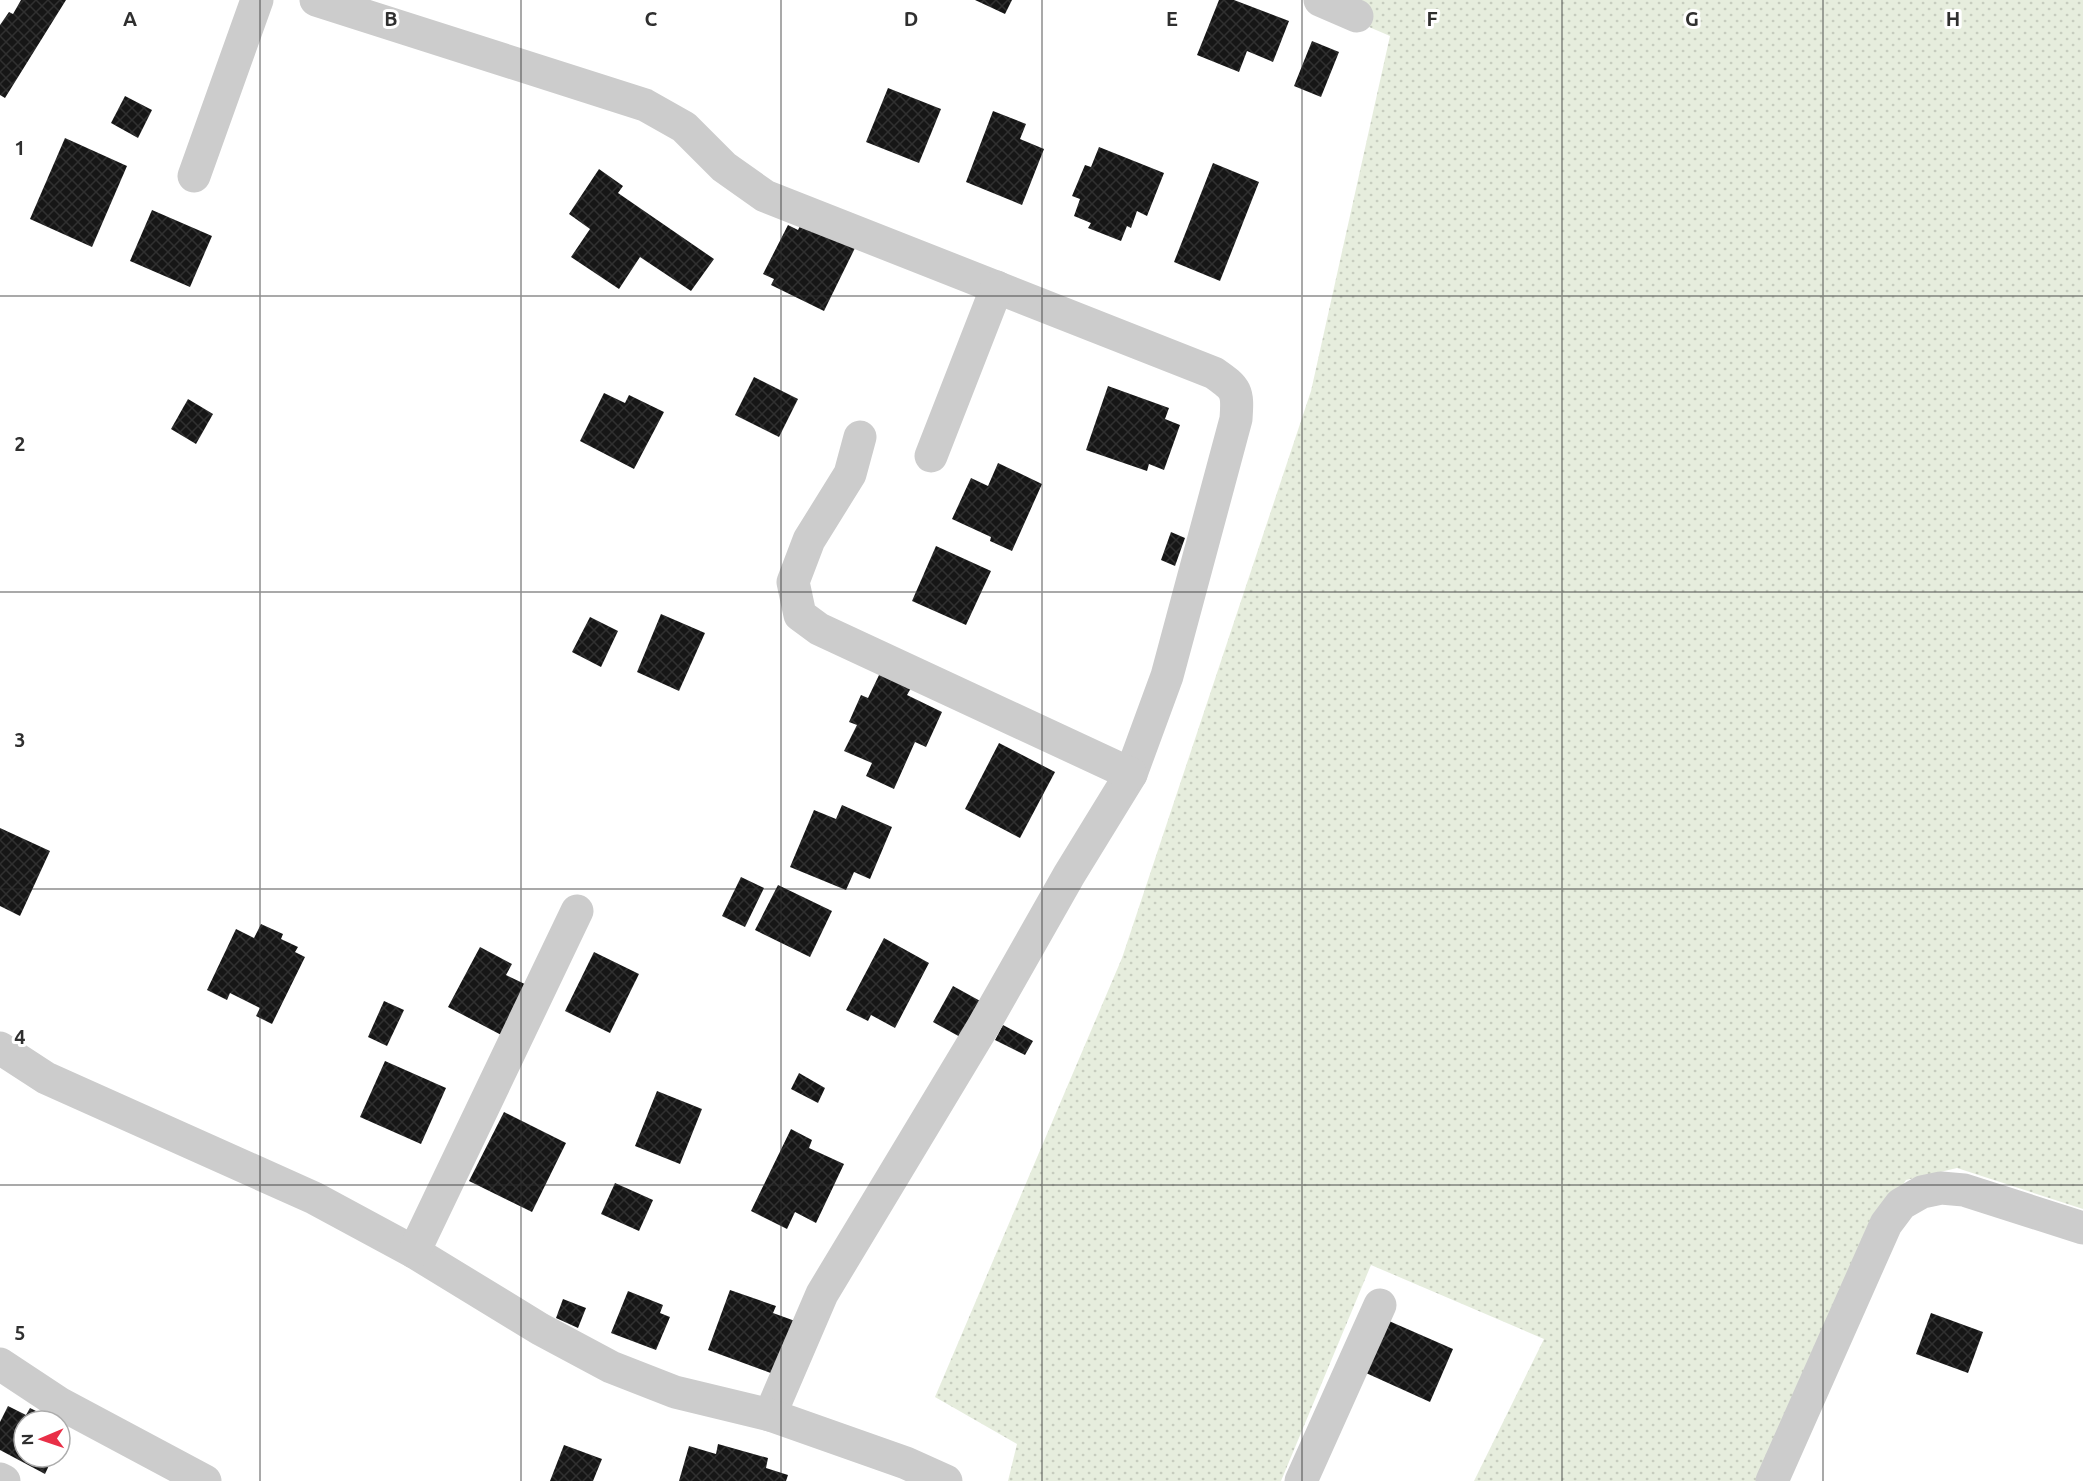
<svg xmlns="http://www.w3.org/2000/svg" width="2083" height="1481" viewBox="0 0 2083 1481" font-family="Ubuntu,sans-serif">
  <defs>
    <pattern id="grass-dots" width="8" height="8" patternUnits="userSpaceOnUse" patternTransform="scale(1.5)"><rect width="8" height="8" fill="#e6eddd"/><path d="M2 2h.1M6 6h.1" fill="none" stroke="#c6ccbe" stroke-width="1.8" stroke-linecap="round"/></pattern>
    <pattern id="building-cross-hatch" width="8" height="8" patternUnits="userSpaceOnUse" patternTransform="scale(1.5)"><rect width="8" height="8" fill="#161616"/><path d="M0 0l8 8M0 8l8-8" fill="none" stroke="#303030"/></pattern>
  </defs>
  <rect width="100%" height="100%" fill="#fff"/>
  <polygon fill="url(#grass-dots)" points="1306,0 2083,0 2083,1209 1957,1168 1906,1180 1874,1230 1757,1481 1474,1481 1544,1339 1371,1265 1281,1481 1008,1481 1017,1444 935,1397 1122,958 1311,391 1390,36"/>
  <g fill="url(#building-cross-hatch)">
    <polygon points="21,0 66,0 5,98 0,95 0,25 9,12 13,14"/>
    <polygon points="975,0 1012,0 1005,14"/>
    <polygon points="1219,0 1234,0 1289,21 1273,62 1247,51 1239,72 1197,55"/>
    <polygon points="1312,41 1339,52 1321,97 1294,86"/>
    <polygon points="888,88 941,109 919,163 866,142"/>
    <polygon points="125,96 152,110 138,138 111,123"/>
    <polygon points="993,111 1026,124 1020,139 1044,149 1022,205 966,182"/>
    <polygon points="65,138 127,166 92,247 30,219"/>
    <polygon points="1099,147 1164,173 1147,216 1137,211 1131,228 1127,226 1121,241 1088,228 1091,223 1074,216 1080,199 1072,196 1085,165 1091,167"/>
    <polygon points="1213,163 1259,182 1220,281 1174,262"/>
    <polygon points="599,169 623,186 618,193 714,259 691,291 640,257 619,289 571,257 590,229 569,214"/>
    <polygon points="152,210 212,236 190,287 130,261"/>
    <polygon points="802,222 855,248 824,311 771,285 774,279 763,274 788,225 798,230"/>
    <polygon points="754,377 798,399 779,437 735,415"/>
    <polygon points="1108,386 1169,408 1165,419 1180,425 1164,470 1149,464 1147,471 1086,450"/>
    <polygon points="604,393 625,403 629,395 664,412 634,469 580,441"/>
    <polygon points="188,399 213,414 196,444 171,429"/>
    <polygon points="998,463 1042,484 1012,551 990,541 991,537 952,519 971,478 988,486"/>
    <polygon points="1171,532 1185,538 1175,566 1161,560"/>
    <polygon points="936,546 991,571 966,625 912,601"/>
    <polygon points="661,614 705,633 679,691 637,672"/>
    <polygon points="590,617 618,631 601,667 572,652"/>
    <polygon points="880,673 911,688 907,695 942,712 926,747 915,742 894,789 866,776 872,763 844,751 857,725 849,722 861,695 868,698"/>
    <polygon points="999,743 1055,772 1020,838 965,809"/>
    <polygon points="842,805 892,827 870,879 854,872 846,890 790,867 814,810 836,819"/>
    <polygon points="0,828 50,851 20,916 0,906"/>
    <polygon points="741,877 764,888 745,927 722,916"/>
    <polygon points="778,885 832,911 810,957 755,930"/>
    <polygon points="261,924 283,934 281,939 298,947 295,952 305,957 272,1024 256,1016 260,1008 230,993 227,1000 207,990 236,929 254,938"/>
    <polygon points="884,938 929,963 895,1028 871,1015 868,1021 846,1010"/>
    <polygon points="480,947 512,964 506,975 533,988 507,1038 448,1007"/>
    <polygon points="594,952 639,974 610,1033 565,1011"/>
    <polygon points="953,986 982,1002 962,1038 933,1022"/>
    <polygon points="384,1001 404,1010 387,1046 368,1037"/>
    <polygon points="1003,1025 1033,1041 1025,1055 995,1040"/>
    <polygon points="385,1061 446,1088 421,1144 360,1117"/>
    <polygon points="799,1073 825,1088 818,1103 791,1089"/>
    <polygon points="657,1091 702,1109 680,1164 635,1146"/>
    <polygon points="504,1112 566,1143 532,1212 469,1181"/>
    <polygon points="791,1129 812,1140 809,1148 844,1164 816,1223 795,1212 787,1229 751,1211"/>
    <polygon points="615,1183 653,1200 639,1231 601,1214"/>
    <polygon points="730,1290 776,1306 773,1313 795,1321 776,1375 708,1350"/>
    <polygon points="628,1291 663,1305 660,1313 670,1317 656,1350 611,1333"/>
    <polygon points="563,1299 586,1308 578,1328 556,1318"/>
    <polygon points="1931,1313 1983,1332 1968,1373 1916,1354"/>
    <polygon points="1389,1321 1453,1349 1430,1402 1366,1373"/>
    <polygon points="8,1406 26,1415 30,1408 56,1421 24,1421 24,1457 53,1457 45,1474 0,1450 0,1422"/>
    <polygon points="718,1444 768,1458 766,1468 788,1475 786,1481 679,1481 689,1446 716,1454"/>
    <polygon points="564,1445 602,1459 593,1481 550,1481"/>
  </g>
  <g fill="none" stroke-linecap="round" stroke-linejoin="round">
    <g stroke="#ccc" stroke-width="33">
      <path d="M316,0l329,105 39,22 40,40 41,29 449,177c23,16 24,18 22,46l-69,257 -36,98 -62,101 -85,150 -162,269 -52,121"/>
      <polyline points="1320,0 1357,16"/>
      <polyline points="194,176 257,0"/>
      <polyline points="860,437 850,474 809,540 793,582 800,615 819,629 1131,774"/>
      <polyline points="931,456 997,287"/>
      <polyline points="0,1048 46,1078 314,1198 414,1252 540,1329 611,1367 675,1392 770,1415 906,1463 946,1481"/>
      <polyline points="414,1252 577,911"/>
      <polyline points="0,1364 59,1403 205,1481"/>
      <polyline points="0,1479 4,1481"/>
      <polyline points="1301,1481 1380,1305"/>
      <polyline points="1772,1481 1886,1224 1901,1204 1922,1192 1941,1188 1964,1190 2083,1228"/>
    </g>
  </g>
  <path fill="none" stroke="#2f2f2f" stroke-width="1.5" stroke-opacity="0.55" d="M260,0v1481M521,0v1481M781,0v1481M1042,0v1481M1302,0v1481M1562,0v1481M1823,0v1481M0,296h2083M0,592h2083M0,889h2083M0,1185h2083"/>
  <g font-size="20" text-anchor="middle" font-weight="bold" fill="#2f2f2f" stroke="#fff" stroke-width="6" stroke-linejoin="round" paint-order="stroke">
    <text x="130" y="26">A</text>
    <text x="391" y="26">B</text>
    <text x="651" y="26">C</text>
    <text x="911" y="26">D</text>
    <text x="1172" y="26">E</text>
    <text x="1432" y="26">F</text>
    <text x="1692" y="26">G</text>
    <text x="1953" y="26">H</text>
    <text x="20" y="155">1</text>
    <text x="20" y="451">2</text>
    <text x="20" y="747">3</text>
    <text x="20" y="1044">4</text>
    <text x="20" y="1340">5</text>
  </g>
  <g transform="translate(42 1439) rotate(268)"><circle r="28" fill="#ffffff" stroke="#acacac" stroke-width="1.5"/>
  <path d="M0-4.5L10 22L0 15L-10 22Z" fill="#e92f47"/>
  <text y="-9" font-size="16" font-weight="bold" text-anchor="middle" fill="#2f2f2f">N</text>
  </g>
</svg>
